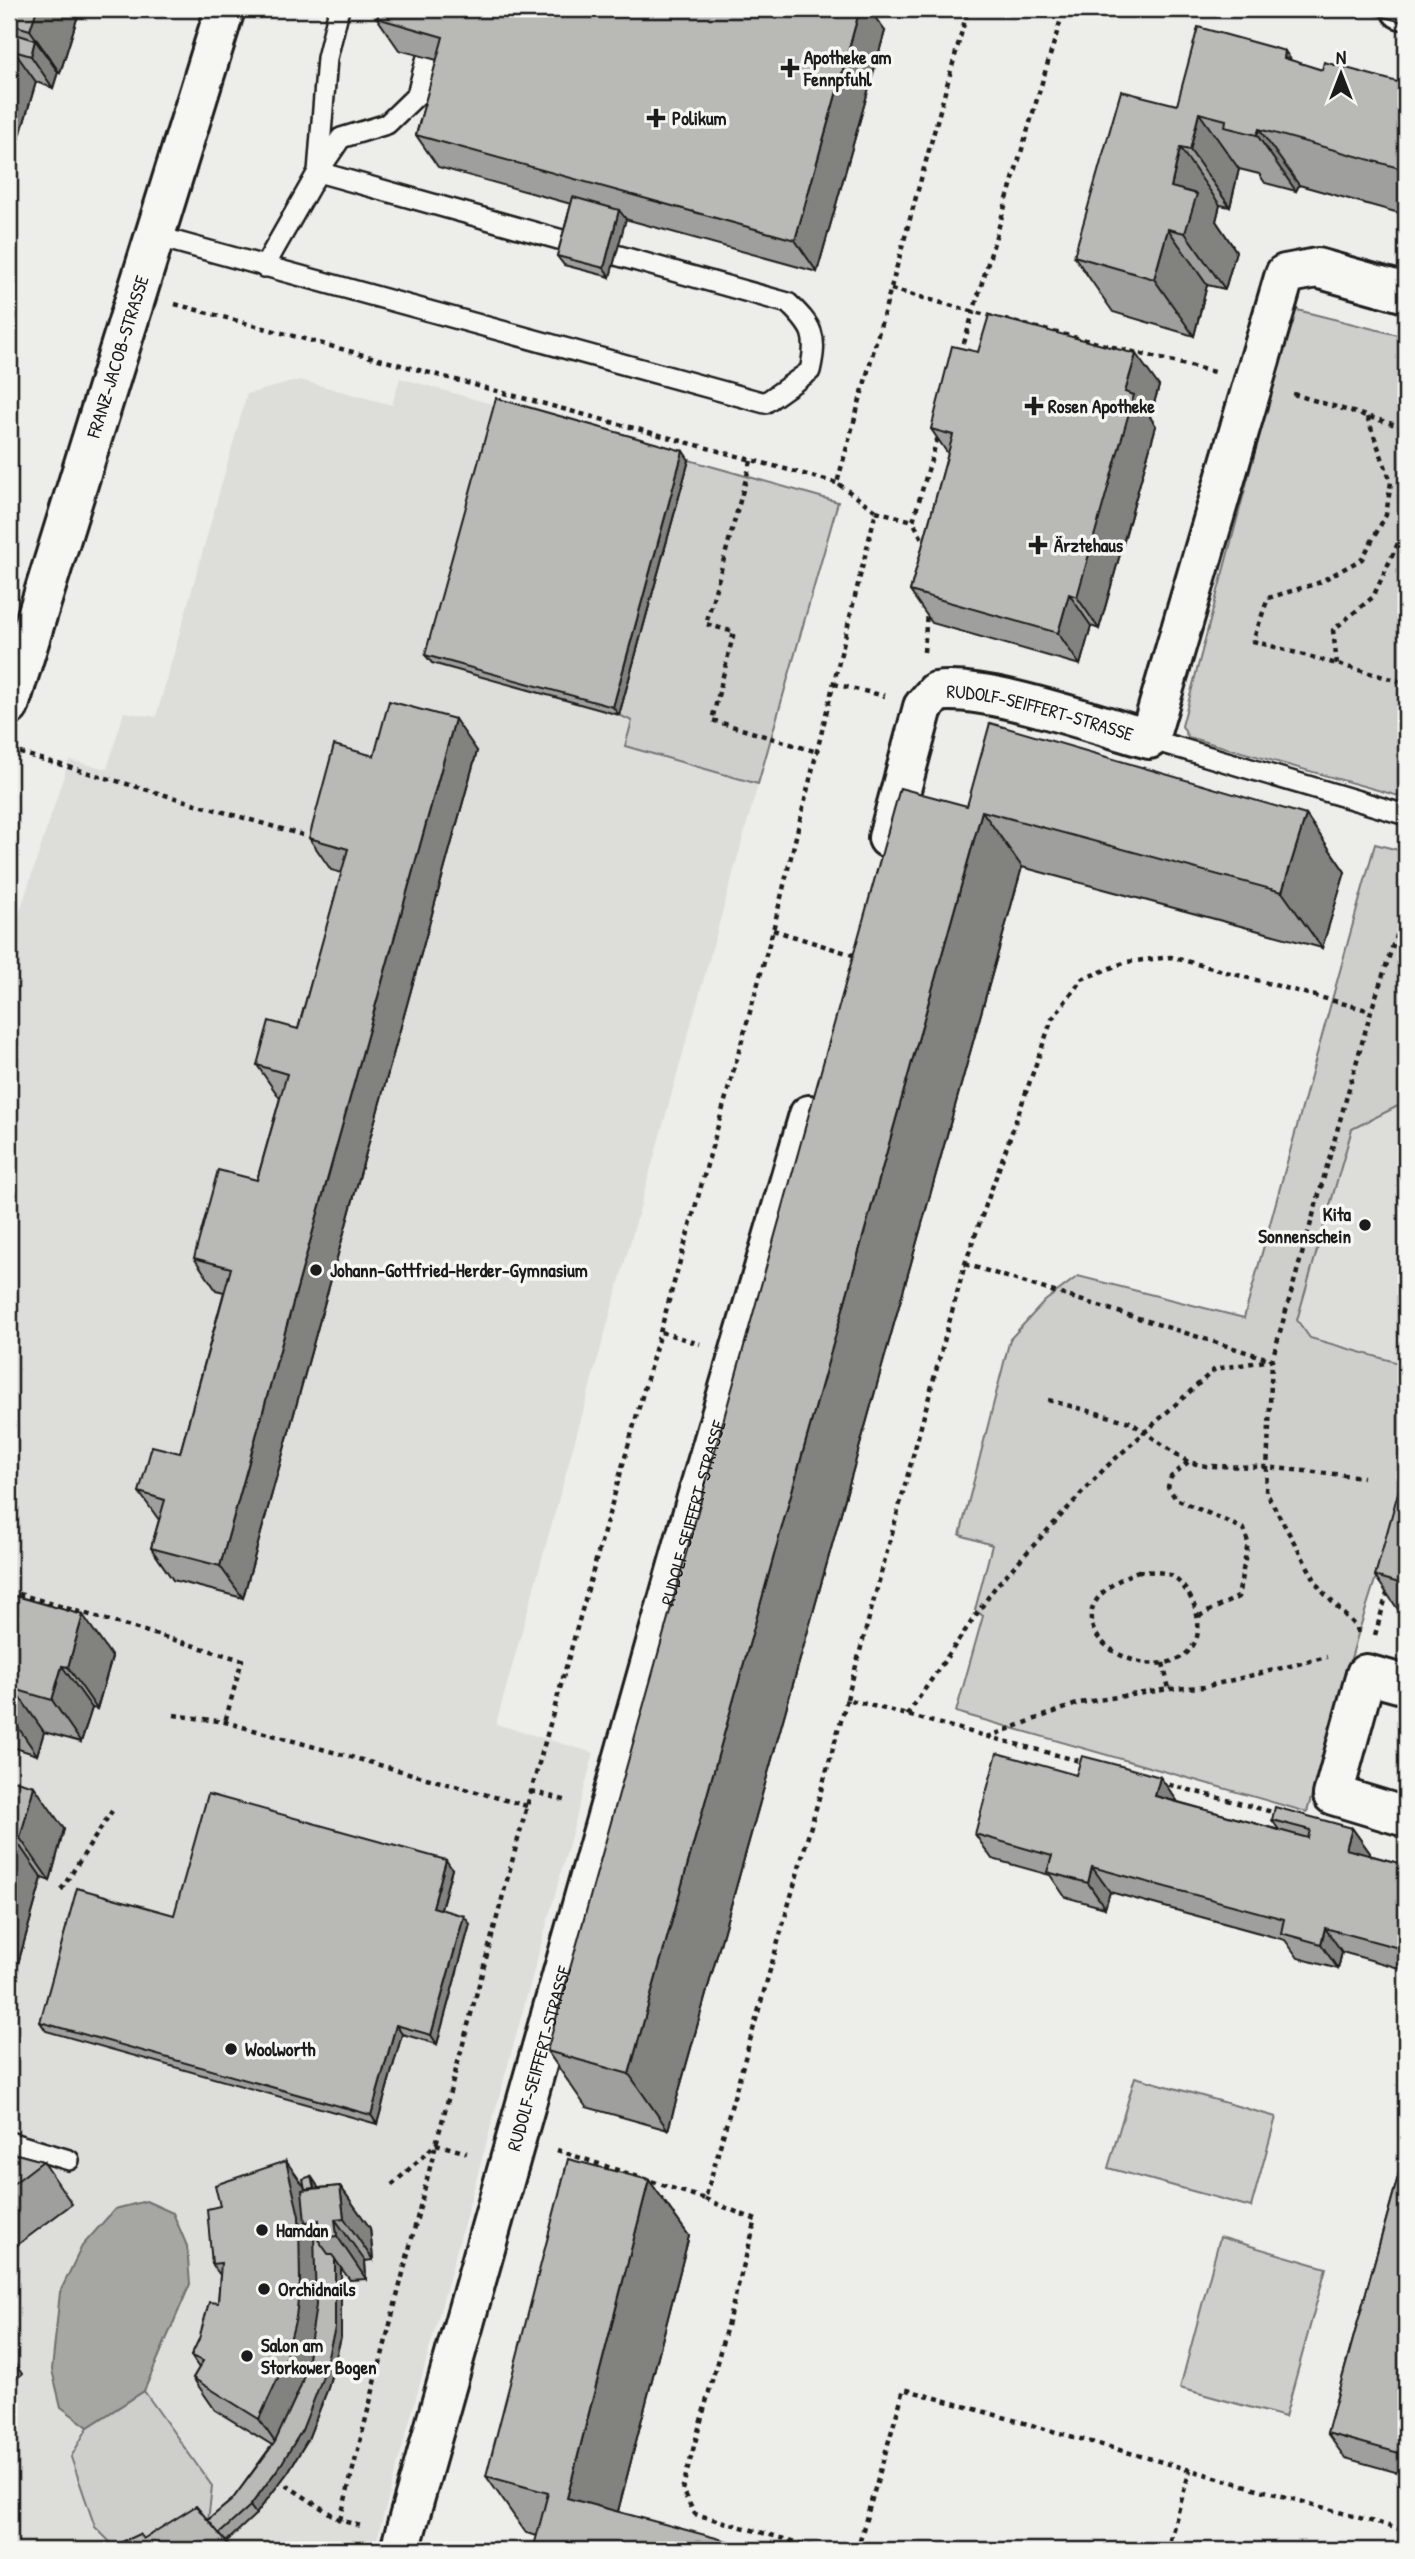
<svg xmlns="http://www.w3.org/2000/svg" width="1415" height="2559" viewBox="0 0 1415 2559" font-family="'Patrick Hand',sans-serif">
  <rect width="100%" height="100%" fill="#edede9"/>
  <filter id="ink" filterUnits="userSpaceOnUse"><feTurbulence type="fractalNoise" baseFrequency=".0143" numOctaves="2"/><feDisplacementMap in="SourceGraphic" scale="14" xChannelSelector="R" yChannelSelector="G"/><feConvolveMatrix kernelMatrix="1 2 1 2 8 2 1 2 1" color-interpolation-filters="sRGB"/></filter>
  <g filter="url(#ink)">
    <g fill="#ddddda">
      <polygon points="400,378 689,460 619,715 632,721 625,746 758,784 496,1724 594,1753 374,2550 9,2550 9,945 69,760 107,769 124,712 156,717 247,394 300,380 392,405"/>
      <polygon points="1406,1083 1406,1365 1310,1338 1297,1320 1352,1129 1400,1105"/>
    </g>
    <g fill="#cececb" stroke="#757574" stroke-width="2">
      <polygon points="1293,309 1406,337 1406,798 1188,737 1182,726"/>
      <polygon points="689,460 838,502 758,784 625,746 632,721 619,715"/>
      <polygon points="1375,844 1406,852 1406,1083 1400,1105 1352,1129 1297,1320 1310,1338 1406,1365 1406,1482 1358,1634 1307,1812 956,1712 983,1616 975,1610 992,1545 960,1535 1010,1339 1045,1301 1078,1276 1244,1318"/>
      <polygon points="1135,2077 1276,2117 1251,2207 1108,2168"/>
      <polygon points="1220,2237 1326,2268 1285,2417 1180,2388"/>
      <polygon points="144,2391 212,2486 207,2531 117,2549 95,2527 71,2457 88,2427"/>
    </g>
    <polygon fill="#a6a6a3" stroke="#6f6f6d" stroke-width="2" points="146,2201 173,2213 187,2246 190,2284 144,2391 88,2427 61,2407 52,2370 60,2292 82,2246 115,2209"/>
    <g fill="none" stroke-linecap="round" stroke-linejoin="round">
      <defs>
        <g id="service">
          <path d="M155,236l610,167 45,-32c8,-35 3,-44 -22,-68l-470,-131 23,-34 46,-14 30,-29 10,-38"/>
          <polyline points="264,267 318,172 327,58 339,9"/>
          <polyline points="1149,739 1406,815"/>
          <polyline points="9,2142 69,2160"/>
        </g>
        <g id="minor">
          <polyline points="1401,9 1406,10"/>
          <path id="s1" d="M9,706l216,-697"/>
          <path id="s2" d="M888,838l35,-131 13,-15c48,-8 161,33 213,47l136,-465 32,-6 89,25"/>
          <polyline points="1406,1685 1366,1674 1333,1795 1406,1817"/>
          <path id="s3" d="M400,2550l300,-1063 109,-372"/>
        </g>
      </defs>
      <use href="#service" stroke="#1c1c1c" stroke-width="24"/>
      <use href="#minor" stroke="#1c1c1c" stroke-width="44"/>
      <g stroke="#1c1c1c" stroke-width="4.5" stroke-dasharray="5 5" stroke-linecap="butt">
        <polyline points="891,289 993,317"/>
        <polyline points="175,304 837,483"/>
        <polyline points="1005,320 1214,372"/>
        <polyline points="961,353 1064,9"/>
        <polyline points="1293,394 1406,428"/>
        <polyline points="1367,417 1391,482 1386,515 1362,559 1318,583 1268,598 1253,641 1406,683"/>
        <polyline points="751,461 706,624 734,632 712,720 817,752"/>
        <polyline points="876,511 913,521"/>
        <polyline points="926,547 913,521 939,433"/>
        <polyline points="924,652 927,612"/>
        <polyline points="1337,664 1333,630 1373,597 1399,541 1406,534"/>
        <polyline points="834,684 885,696"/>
        <polyline points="10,750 306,836"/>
        <polyline points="773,930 856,956"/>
        <polyline points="965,1264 1272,1360 1371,1011 1406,906"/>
        <polyline points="661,1332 700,1344"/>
        <polyline points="1048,1400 1130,1422 1188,1462 1206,1466 1266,1467 1363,1477"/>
        <polyline points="1188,1462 1171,1477 1168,1487 1176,1499 1244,1529 1248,1543 1238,1597 1199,1616"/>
        <path d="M1138,1571c10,1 23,0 32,4 21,12 36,48 24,69 -33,57 -176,-23 -56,-73z"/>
        <polyline points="9,1591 242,1660 225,1722"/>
        <polyline points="1375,1635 1388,1590"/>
        <polyline points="1163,1663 1169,1689"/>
        <polyline points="847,1699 965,1264 1052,1019 1082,979 1126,962 1171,957 1371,1011"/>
        <polyline points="174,1715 225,1722 527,1806"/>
        <polyline points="907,1715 996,1586 1105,1468 1215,1369 1272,1360 1266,1492 1320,1589 1357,1628 1358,1635"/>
        <polyline points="987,1737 1079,1703 1169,1689 1204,1687 1327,1657"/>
        <polyline points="1159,1782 1280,1814"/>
        <polyline points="531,1791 568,1801"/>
        <polyline points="61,1890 112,1811"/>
        <polyline points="557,2150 705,2199 847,1699 1083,1762"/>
        <polyline points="392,2185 436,2144 467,2153"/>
        <polyline points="705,2199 756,2220 682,2490 695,2514 824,2550"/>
        <polyline points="286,2485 340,2520 364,2527"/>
        <polyline points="340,2520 436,2144 527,1806 773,930 876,511 837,483 968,9"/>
        <polyline points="857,2550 904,2389 1406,2531"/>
        <polyline points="1167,2550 1190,2470"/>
      </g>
      <use href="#service" stroke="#f6f6f2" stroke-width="19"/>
      <use href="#minor" stroke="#f6f6f2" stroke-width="38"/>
      <polyline stroke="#1c1c1c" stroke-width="2" points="1355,9 1406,23"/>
    </g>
    <g fill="#9f9f9d" stroke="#1c1c1c" stroke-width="2">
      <polygon points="9,9 80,9 60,73 58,72 53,88 36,82 9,173"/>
      <polygon points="377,18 885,31 817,272 625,219 610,277 564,265 557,256 571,204 438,167 416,135 437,60 399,50"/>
      <polygon points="1292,61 1322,70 1405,84 1406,87 1406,215 1299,185 1296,191 1265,183 1259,174 1239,169 1230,207 1220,205 1216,221 1236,251 1225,289 1207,285 1194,336 1113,312 1074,256 1177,105"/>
      <polygon points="978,352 1159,386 1150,417 1156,426 1099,629 1091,626 1080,665 932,623 910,591 948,454 931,429"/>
      <polygon points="689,460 619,715 432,663 425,655"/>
      <polygon points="477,751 243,1598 173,1580 151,1548 159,1520 139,1492 180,1453 224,1292 216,1290 194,1258 257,1180 280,1098 279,1097 257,1065 298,1029 342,873 331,870 309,838 374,756"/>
      <polygon points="967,806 1306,815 1345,872 1322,948 1022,867 668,2130 586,2107 547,2051"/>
      <polygon points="1406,1484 1406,1621 1375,1576"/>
      <polygon points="9,1594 112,1657 97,1709 92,1708 81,1742 44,1732 37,1755 9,1746"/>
      <polygon points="1160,1777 1178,1802 1279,1830 1272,1820 1352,1828 1370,1853 1369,1855 1406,1865 1406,1970 1342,1952 1338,1969 1298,1958 1285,1940 1110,1892 1105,1908 1065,1897 1050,1875 992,1859 975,1834"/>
      <polygon points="9,1779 64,1829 50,1881 42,1878 10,1992 15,1999 9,2022"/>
      <polygon points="452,1869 441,1909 470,1924 437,2044 402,2034 377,2124 46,2031 40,2022 174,1915"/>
      <polygon points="1406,2148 1406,2475 1345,2458 1327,2433"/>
      <polygon points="9,2152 43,2161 72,2204 16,2246 9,2244"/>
      <polygon points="311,2176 318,2188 340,2186 370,2228 373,2260 365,2261 366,2279 350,2280 341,2268 341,2337 328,2388 308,2439 288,2472 256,2514 226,2542 143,2539 208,2520 232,2500 272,2445 215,2410 193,2378 199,2368 191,2356 218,2303 220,2275 212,2264 305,2188"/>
      <polygon points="649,2180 689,2236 618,2511 537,2536 526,2533 486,2476"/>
      <polygon points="9,2355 22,2374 9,2384"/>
    </g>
    <g fill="#82827f" stroke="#1c1c1c" stroke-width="2">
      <polygon points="37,9 80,9 60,73 30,30"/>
      <polygon points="860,9 869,9 885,31 817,272 795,240"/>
      <polygon points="35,40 58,72 53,88 31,56"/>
      <polygon points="14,51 36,82 9,173 9,69"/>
      <polygon points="1285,51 1324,108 1284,58"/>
      <polygon points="1199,113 1239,169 1230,207 1190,150"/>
      <polygon points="1259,129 1299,185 1296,191 1257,135"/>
      <polygon points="1180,148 1220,205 1216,221 1236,251 1225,289 1185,233 1171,187"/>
      <polygon points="619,210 626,219 610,277 604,268"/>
      <polygon points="1168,229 1207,285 1194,336 1154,279"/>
      <polygon points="1136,354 1159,386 1150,417 1156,426 1099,629 1077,597 1125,392"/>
      <polygon points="683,451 689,460 619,715 613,707"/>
      <polygon points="1069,594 1091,626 1080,665 1058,633"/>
      <polygon points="455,719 477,751 243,1598 220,1566"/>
      <polygon points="982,811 1022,867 668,2130 629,2074"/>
      <polygon points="1306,815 1345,872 1322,948 1282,892"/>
      <polygon points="83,1615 112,1657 97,1709 68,1667"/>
      <polygon points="62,1666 92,1708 81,1742 52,1700"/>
      <polygon points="14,1689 44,1732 37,1755 9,1714 9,1707"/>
      <polygon points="1160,1777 1178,1802 1155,1796"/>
      <polygon points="34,1786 64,1829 50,1881 20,1838"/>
      <polygon points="1352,1828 1370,1853 1364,1874 1346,1849"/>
      <polygon points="13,1836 42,1878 10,1992 15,1999 9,2022 9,1850"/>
      <polygon points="446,1860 452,1869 439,1915 433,1907"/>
      <polygon points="1092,1867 1110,1892 1105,1908 1088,1883"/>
      <polygon points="464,1916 470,1924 437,2044 431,2035"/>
      <polygon points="1325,1928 1342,1952 1338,1969 1321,1944"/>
      <polygon points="396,2025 402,2034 377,2124 371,2115"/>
      <polygon points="286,2161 309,2193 305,2222 320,2243 323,2313 281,2451 259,2419"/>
      <polygon points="311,2176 317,2185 328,2226 328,2234"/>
      <polygon points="649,2180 689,2236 608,2550 567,2498"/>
      <polygon points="340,2186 370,2228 373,2260 344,2218"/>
      <polygon points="335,2219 365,2261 366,2279 337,2236"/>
      <polygon points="335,2259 341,2268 341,2337 328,2388 308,2439 288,2472 256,2514 250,2506 282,2463"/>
    </g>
    <g fill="#b9b9b6" stroke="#1c1c1c" stroke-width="2">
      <polygon points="9,9 37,9 30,30 9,24"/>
      <polygon points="380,9 860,9 795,240 416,135 443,37 377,18"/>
      <polygon points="1198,27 1285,51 1284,58 1322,70 1324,62 1405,84 1404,92 1406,92 1406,170 1259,129 1257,135 1225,127 1226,120 1199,113 1190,150 1180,148 1171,187 1197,194 1185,233 1168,229 1154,279 1074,256 1121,91 1177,105"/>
      <polygon points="9,32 35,40 31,56 14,51 9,69"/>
      <polygon points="573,197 619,210 604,268 557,256"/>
      <polygon points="989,315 1136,354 1125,392 1134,395 1077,597 1069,594 1058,633 910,591 953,435 931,429 952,346 978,352"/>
      <polygon points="496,398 683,451 613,707 425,655"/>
      <polygon points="389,701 455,719 220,1566 151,1548 165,1500 139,1492 152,1446 180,1453 231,1268 194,1258 218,1170 257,1180 287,1074 257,1065 269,1021 298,1029 348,849 309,838 334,745 374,756"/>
      <polygon points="990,723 1306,815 1282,892 982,811 629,2074 547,2051 900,788 967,806"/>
      <polygon points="1401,1482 1406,1484 1406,1585 1375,1576"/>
      <polygon points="9,1594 83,1615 68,1667 62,1666 52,1700 14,1689 9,1707"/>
      <polygon points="997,1753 1076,1775 1082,1756 1121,1766 1160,1777 1155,1796 1308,1838 1310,1830 1272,1820 1275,1807 1352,1828 1346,1849 1406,1865 1406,1950 1325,1928 1321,1944 1281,1933 1284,1919 1092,1867 1088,1883 1047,1872 1052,1856 975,1834"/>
      <polygon points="9,1779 34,1786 20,1838 13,1836 9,1850"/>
      <polygon points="208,1794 446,1860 433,1907 464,1916 431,2035 396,2025 371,2115 40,2022 77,1888 174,1915"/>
      <polygon points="1406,2148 1406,2455 1327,2433"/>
      <polygon points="9,2152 43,2161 9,2187"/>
      <polygon points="568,2159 649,2180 567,2498 761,2550 533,2550 548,2493 486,2476"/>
      <polygon points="286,2161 299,2216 300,2282 296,2317 284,2365 259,2419 193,2378 203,2361 191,2356 199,2339 209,2302 218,2303 221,2263 212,2264 207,2209 220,2206 215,2185"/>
      <polygon points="311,2176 314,2188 305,2189 303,2179"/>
      <polygon points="340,2186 344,2218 335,2219 337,2236 320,2238 319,2220 305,2222 302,2190"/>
      <polygon points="314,2234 329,2255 332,2255 335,2259 335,2328 322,2379 302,2430 282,2463 250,2506 219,2534 208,2520 232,2500 275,2442 300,2388 307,2365 316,2305"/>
      <polygon points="196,2506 233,2550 109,2550 109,2548 139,2534 143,2539"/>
    </g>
  </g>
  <g fill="#1c1c1c" stroke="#f6f6f2" stroke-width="2.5">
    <path d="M786.5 57.5h7v7h7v7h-7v7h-7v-7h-7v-7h7z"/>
    <path d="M652.5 107.5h7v7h7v7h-7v7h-7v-7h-7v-7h7z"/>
    <path d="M1030.5 395.5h7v7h7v7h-7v7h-7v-7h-7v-7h7z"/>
    <path d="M1034.5 534.5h7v7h7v7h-7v7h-7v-7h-7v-7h7z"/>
    <circle cx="1365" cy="1225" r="7"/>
    <circle cx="316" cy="1270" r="7"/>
    <circle cx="231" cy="2049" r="7"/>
    <circle cx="262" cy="2230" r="7"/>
    <circle cx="264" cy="2289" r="7"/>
    <circle cx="247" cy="2356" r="7"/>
  </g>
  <g text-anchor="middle" stroke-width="7" stroke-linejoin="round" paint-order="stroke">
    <g font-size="19" font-weight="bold" fill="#1c1c1c" stroke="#f6f6f2" text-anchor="start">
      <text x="804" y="64">Apotheke am<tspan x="804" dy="22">Fennpfuhl</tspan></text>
      <text x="672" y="125">Polikum</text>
      <text x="1048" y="413">Rosen Apotheke</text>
      <text x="1054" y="552">Ärztehaus</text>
      <text x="1351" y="1221" text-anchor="end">Kita<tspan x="1351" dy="22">Sonnenschein</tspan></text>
      <text x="330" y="1277">Johann-Gottfried-Herder-Gymnasium</text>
      <text x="245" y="2056">Woolworth</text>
      <text x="276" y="2237">Hamdan</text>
      <text x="278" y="2296">Orchidnails</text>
      <text x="261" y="2352">Salon am<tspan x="261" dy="22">Storkower Bogen</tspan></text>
    </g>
    <g font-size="19" fill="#1c1c1c" stroke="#f6f6f2">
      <text dy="7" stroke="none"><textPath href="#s1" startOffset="366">FRANZ-JACOB-STRASSE</textPath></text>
      <text dy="7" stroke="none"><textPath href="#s2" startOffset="262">RUDOLF-SEIFFERT-STRASSE</textPath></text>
      <text dy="7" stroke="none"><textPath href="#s3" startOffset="1078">RUDOLF-SEIFFERT-STRASSE</textPath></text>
      <text dy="7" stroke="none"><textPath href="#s3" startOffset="511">RUDOLF-SEIFFERT-STRASSE</textPath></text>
    </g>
  </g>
  <rect width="1415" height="2559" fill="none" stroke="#f6f6f2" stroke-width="35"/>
  <rect x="18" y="18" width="1380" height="2524" fill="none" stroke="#1c1c1c" stroke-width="2.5" filter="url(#ink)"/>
  <g transform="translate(1341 74)" stroke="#f6f6f2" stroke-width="5" paint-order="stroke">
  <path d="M0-5L12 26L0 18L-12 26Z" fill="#1c1c1c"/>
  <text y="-10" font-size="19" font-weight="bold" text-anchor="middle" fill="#1c1c1c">N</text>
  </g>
</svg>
